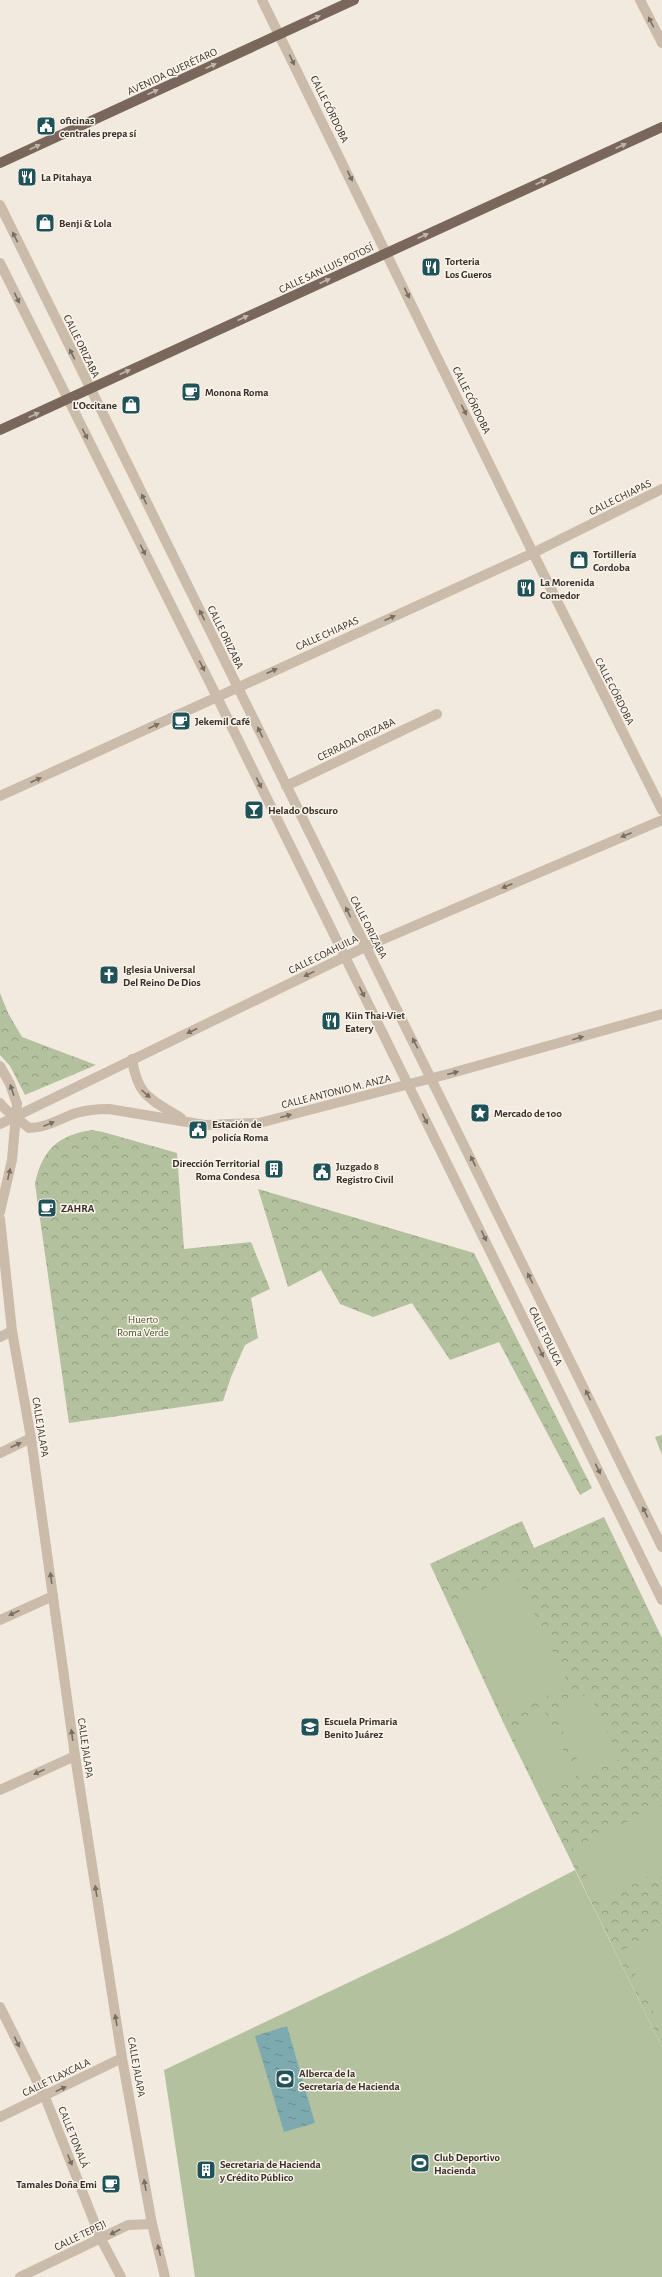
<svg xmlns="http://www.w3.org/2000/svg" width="662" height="2277" viewBox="0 0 662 2277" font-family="'Alegreya Sans',sans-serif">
  <defs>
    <pattern id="park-crowns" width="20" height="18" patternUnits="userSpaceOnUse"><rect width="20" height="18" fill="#b3c19e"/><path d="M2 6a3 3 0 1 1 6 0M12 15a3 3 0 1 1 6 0" fill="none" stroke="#939d81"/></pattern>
    <pattern id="water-ripples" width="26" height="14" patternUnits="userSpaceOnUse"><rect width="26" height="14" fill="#7daaaf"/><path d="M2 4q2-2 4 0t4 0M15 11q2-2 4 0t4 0" fill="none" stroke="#678b8e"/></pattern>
  </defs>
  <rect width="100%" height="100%" fill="#f2eade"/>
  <g fill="url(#park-crowns)">
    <polygon points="0,993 8,1013 22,1037 96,1065 25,1095 10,1066 0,1055"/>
    <path d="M92,1130l11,2 74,21 7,96 67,-7 19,47 -19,9 7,40 -13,7 -14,32 -8,24 -154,22 -34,-239c7,-34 23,-49 57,-54z"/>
    <polygon points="258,1189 474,1253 592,1488 580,1495 499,1342 450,1360 412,1303 373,1317 340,1304 321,1270 288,1287"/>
    <polygon points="662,1435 662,1455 655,1437"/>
    <polygon points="604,1517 662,1638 662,2047 503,1722 430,1564 522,1521 534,1548"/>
  </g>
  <g fill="#b3c19e">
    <polygon points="515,1574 569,1685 504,1716 451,1605"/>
    <polygon points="589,1693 620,1759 585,1776 553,1710"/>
    <polygon points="545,1712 577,1779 541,1795 510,1729"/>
    <polygon points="659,1807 662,1813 662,1870 599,1901 573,1848"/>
    <polygon points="575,1870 662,2047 662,2277 195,2277 164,2070 451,1934"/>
    <polygon points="662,1930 662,2028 623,1950"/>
  </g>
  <polygon fill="url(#water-ripples)" points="287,2026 315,2123 284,2132 255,2036"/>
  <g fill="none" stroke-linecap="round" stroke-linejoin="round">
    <g stroke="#cabbaa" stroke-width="10">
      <polyline points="262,0 533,553 662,810"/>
      <polyline points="640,0 662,43"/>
      <polyline points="0,205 662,1547"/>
      <polyline points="0,263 217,697 662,1600"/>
      <polyline points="286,786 437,714"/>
      <polyline points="0,796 533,553 662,489"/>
      <path d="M132,1059c6,39 19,40 49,59"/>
      <polyline points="0,1066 10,1084 17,1104 12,1160 0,1212"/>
      <path d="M0,1103c7,10 19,16 29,25 17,0 30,-9 47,-15 11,-3 22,-4 33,-4l96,16 54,-2 189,-49 214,-60"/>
      <polyline points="0,1124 365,947 662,820"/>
      <polyline points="0,1219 12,1331 31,1438 75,1756 122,2058 152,2224 165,2277"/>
      <polyline points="0,1337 12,1331"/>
      <polyline points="0,1453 31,1438"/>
      <polyline points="0,1620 53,1596"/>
      <polyline points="0,1790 75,1756"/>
      <polyline points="0,2007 45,2097 101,2239 121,2277"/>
      <polyline points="0,2117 122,2058"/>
      <polyline points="20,2277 128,2225 152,2224"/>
    </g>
    <g stroke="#79675b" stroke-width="10">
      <polyline points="0,163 354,0"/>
      <polyline points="0,430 662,127"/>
    </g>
  </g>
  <defs><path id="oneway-solid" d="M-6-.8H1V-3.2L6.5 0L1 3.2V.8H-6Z"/></defs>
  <g fill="#c0b5aa">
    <use href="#oneway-solid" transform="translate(315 18) rotate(-25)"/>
    <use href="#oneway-solid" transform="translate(211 66) rotate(-25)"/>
    <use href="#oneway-solid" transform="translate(153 92) rotate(-25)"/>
    <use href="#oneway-solid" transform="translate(621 146) rotate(-25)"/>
    <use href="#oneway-solid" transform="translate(35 147) rotate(-25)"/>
    <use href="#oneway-solid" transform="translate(541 182) rotate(-25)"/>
    <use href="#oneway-solid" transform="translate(423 236) rotate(-25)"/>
    <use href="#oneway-solid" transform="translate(325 281) rotate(-25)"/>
    <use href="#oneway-solid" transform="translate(243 318) rotate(-24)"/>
    <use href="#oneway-solid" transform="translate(125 372) rotate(-25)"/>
    <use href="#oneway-solid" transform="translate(34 415) rotate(-24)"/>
  </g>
  <g fill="#7a6e63">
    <use href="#oneway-solid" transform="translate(651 22) rotate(-117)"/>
    <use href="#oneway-solid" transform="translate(292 60) rotate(64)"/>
    <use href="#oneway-solid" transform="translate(350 176) rotate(64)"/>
    <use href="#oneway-solid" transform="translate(15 237) rotate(-116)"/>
    <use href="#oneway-solid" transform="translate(407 293) rotate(64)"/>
    <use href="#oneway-solid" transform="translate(17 298) rotate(64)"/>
    <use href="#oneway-solid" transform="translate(72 354) rotate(-116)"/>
    <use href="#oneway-solid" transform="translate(464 410) rotate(64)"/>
    <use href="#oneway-solid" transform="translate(85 434) rotate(63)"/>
    <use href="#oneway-solid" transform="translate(144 499) rotate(-116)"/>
    <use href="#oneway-solid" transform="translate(143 550) rotate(63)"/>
    <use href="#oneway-solid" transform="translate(202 615) rotate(-116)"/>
    <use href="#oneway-solid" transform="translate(390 618) rotate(-24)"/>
    <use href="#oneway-solid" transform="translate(202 666) rotate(63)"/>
    <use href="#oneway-solid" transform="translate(272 671) rotate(-24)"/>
    <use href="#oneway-solid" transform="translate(154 726) rotate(-25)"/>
    <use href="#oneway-solid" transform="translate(260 732) rotate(-116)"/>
    <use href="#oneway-solid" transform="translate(36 780) rotate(-24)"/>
    <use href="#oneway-solid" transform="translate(259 783) rotate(64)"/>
    <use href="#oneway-solid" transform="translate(626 835) rotate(157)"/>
    <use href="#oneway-solid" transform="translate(507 886) rotate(157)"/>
    <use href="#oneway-solid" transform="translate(348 912) rotate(-116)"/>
    <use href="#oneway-solid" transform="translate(309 974) rotate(154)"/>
    <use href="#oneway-solid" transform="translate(362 992) rotate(63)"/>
    <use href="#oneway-solid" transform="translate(192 1031) rotate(154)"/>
    <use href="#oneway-solid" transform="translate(578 1038) rotate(-16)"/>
    <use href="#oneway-solid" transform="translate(415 1043) rotate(-117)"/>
    <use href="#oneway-solid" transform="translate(453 1073) rotate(-15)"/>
    <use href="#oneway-solid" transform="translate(12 1090) rotate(-109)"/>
    <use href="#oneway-solid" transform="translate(146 1094) rotate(42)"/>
    <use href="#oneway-solid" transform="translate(286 1116) rotate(-15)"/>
    <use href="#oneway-solid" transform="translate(425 1119) rotate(63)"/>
    <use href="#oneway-solid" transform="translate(49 1124) rotate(-22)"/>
    <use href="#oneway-solid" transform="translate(473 1161) rotate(-116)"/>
    <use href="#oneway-solid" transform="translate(9 1174) rotate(-77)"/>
    <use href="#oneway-solid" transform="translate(484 1236) rotate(64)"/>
    <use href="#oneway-solid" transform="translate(530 1278) rotate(-116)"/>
    <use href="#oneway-solid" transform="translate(541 1352) rotate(64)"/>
    <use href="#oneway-solid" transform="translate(588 1395) rotate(-116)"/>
    <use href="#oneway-solid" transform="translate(16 1445) rotate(-25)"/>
    <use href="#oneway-solid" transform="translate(598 1469) rotate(64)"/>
    <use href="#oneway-solid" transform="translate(645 1512) rotate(-116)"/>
    <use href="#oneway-solid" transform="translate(51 1578) rotate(-98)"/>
    <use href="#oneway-solid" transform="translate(14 1613) rotate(156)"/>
    <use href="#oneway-solid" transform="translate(72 1735) rotate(-98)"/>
    <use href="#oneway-solid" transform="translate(39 1772) rotate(156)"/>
    <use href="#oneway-solid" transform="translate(96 1891) rotate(-99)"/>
    <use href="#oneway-solid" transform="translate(116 2020) rotate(-99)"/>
    <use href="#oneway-solid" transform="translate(17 2042) rotate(64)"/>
    <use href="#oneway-solid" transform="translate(61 2089) rotate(-26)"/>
    <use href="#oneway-solid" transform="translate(70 2160) rotate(68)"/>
    <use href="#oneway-solid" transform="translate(145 2185) rotate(-100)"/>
    <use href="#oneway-solid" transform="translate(115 2232) rotate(152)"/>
    <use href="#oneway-solid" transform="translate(159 2250) rotate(-104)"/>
  </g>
  <defs>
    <symbol id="civic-square" viewBox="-11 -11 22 22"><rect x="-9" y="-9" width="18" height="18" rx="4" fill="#205259" stroke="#faf4eb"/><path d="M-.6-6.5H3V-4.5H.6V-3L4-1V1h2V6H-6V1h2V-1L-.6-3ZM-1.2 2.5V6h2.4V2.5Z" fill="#fff"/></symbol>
    <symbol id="restaurant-square" viewBox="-11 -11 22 22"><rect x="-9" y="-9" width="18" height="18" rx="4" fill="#205259" stroke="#faf4eb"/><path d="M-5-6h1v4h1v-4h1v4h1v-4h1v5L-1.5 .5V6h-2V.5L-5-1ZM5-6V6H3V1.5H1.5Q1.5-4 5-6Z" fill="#fff"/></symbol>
    <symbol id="shop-square" viewBox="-11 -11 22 22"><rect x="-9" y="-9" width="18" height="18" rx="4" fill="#205259" stroke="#faf4eb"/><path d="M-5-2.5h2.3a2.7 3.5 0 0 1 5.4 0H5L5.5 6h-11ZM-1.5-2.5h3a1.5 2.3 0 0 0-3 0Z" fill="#fff"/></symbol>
    <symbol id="cafe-square" viewBox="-11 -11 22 22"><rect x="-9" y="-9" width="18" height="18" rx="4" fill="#205259" stroke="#faf4eb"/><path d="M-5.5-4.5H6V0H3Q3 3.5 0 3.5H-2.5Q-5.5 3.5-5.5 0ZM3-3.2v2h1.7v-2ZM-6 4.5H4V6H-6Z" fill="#fff"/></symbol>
    <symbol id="bar-square" viewBox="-11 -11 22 22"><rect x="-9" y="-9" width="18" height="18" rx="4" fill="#205259" stroke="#faf4eb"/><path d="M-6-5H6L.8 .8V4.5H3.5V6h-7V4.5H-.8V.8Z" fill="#fff"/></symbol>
    <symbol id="church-square" viewBox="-11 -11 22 22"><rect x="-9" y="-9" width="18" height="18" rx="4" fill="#205259" stroke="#faf4eb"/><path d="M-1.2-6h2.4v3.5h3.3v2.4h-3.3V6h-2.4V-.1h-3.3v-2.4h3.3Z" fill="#fff"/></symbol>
    <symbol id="sight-square" viewBox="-11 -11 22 22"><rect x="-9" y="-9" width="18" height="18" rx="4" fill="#205259" stroke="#faf4eb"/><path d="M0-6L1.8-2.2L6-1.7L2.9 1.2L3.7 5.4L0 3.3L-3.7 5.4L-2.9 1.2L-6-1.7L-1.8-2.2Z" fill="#fff"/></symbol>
    <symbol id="building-square" viewBox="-11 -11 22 22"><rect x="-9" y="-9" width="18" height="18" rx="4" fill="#205259" stroke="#faf4eb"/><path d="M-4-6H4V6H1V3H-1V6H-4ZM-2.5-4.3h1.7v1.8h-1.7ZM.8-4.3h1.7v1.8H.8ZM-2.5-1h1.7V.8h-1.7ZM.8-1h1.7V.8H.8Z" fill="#fff"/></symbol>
    <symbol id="school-square" viewBox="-11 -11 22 22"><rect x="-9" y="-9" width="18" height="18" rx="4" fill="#205259" stroke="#faf4eb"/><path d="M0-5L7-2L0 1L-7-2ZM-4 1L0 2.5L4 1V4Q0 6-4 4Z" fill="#fff"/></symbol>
    <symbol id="stadium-square" viewBox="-11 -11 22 22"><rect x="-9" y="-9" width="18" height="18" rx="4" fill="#205259" stroke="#faf4eb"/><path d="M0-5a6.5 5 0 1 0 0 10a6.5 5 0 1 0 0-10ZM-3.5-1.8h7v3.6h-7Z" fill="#fff"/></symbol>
  </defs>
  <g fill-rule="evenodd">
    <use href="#civic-square" x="35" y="115" width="22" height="22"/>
    <use href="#restaurant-square" x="16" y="166" width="22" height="22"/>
    <use href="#shop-square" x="34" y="212" width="22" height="22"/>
    <use href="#restaurant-square" x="420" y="256" width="22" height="22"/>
    <use href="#cafe-square" x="180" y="381" width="22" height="22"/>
    <use href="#shop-square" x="120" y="394" width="22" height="22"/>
    <use href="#shop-square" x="568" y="549" width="22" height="22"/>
    <use href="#restaurant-square" x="515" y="577" width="22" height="22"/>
    <use href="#cafe-square" x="170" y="710" width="22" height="22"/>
    <use href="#bar-square" x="243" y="799" width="22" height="22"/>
    <use href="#church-square" x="98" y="964" width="22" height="22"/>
    <use href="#restaurant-square" x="320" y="1010" width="22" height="22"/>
    <use href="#sight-square" x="469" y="1102" width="22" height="22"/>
    <use href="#civic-square" x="187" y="1119" width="22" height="22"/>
    <use href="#building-square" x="263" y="1158" width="22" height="22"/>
    <use href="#civic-square" x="311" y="1161" width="22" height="22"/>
    <use href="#cafe-square" x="36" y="1197" width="22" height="22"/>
    <use href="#school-square" x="299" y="1716" width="22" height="22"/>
    <use href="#stadium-square" x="274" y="2068" width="22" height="22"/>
    <use href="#stadium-square" x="409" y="2152" width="22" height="22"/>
    <use href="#building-square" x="195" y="2159" width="22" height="22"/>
    <use href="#cafe-square" x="100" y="2173" width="22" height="22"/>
  </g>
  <g text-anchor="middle" stroke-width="3" stroke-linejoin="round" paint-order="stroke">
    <g font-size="11" fill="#382f29" stroke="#faf4eb">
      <text transform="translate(172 71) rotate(-25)" y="4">AVENIDA QUERÉTARO</text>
      <text transform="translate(330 109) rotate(64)" y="4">CALLE CÓRDOBA</text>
      <text transform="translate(326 268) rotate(-25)" y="4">CALLE SAN LUIS POTOSÍ</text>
      <text transform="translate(82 346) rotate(64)" y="4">CALLE ORIZABA</text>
      <text transform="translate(472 400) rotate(64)" y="4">CALLE CÓRDOBA</text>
      <text transform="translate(620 497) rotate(-26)" y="4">CALLE CHIAPAS</text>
      <text transform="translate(327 633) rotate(-24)" y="4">CALLE CHIAPAS</text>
      <text transform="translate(226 637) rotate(64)" y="4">CALLE ORIZABA</text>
      <text transform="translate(615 691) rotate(63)" y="4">CALLE CÓRDOBA</text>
      <text transform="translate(356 739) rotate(-26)" y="4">CERRADA ORIZABA</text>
      <text transform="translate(369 927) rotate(63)" y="4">CALLE ORIZABA</text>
      <text transform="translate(323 954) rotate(-26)" y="4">CALLE COAHUILA</text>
      <text transform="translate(336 1091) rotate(-14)" y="4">CALLE ANTONIO M. ANZA</text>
      <text transform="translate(546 1336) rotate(64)" y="4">CALLE TOLUCA</text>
      <text transform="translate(41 1427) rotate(81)" y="4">CALLE JALAPA</text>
      <text transform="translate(86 1748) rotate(82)" y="4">CALLE JALAPA</text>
      <text transform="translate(137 2067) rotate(80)" y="4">CALLE JALAPA</text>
      <text transform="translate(56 2077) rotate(-26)" y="4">CALLE TLAXCALA</text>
      <text transform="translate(74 2137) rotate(68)" y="4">CALLE TONALÁ</text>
      <text transform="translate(80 2235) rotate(-26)" y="4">CALLE TEPEJI</text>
    </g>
    <g font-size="11" font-weight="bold" fill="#382f29" stroke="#faf4eb" text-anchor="start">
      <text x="60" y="124">oficinas<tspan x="60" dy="13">centrales prepa sí</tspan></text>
      <text x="41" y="181">La Pitahaya</text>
      <text x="59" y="227">Benji &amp; Lola</text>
      <text x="445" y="265">Torteria<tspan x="445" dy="13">Los Gueros</tspan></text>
      <text x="205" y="396">Monona Roma</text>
      <text x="117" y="409" text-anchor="end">L'Occitane</text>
      <text x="593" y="558">Tortillería<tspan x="593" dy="13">Cordoba</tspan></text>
      <text x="540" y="586">La Morenida<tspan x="540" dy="13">Comedor</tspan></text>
      <text x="195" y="725">Jekemil Café</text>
      <text x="268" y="814">Helado Obscuro</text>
      <text x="123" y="973">Iglesia Universal<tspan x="123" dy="13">Del Reino De Dios</tspan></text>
      <text x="345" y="1019">Kiin Thai-Viet<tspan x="345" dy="13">Eatery</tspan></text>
      <text x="494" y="1117">Mercado de 100</text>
      <text x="212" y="1128">Estación de<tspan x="212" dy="13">policía Roma</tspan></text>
      <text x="260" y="1167" text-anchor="end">Dirección Territorial<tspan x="260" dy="13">Roma Condesa</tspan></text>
      <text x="336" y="1170">Juzgado 8<tspan x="336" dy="13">Registro Civil</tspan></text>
      <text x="61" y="1212">ZAHRA</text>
      <text x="324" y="1725">Escuela Primaria<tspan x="324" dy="13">Benito Juárez</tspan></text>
      <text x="299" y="2077">Alberca de la<tspan x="299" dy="13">Secretaría de Hacienda</tspan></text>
      <text x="434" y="2161">Club Deportivo<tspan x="434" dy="13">Hacienda</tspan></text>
      <text x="220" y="2168">Secretaria de Hacienda<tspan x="220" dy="13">y Crédito Público</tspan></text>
      <text x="97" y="2188" text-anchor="end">Tamales Doña Emi</text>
    </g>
    <g font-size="11" fill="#45562e" stroke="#faf4eb">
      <text x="143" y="1323">Huerto<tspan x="143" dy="13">Roma Verde</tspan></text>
    </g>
  </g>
</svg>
